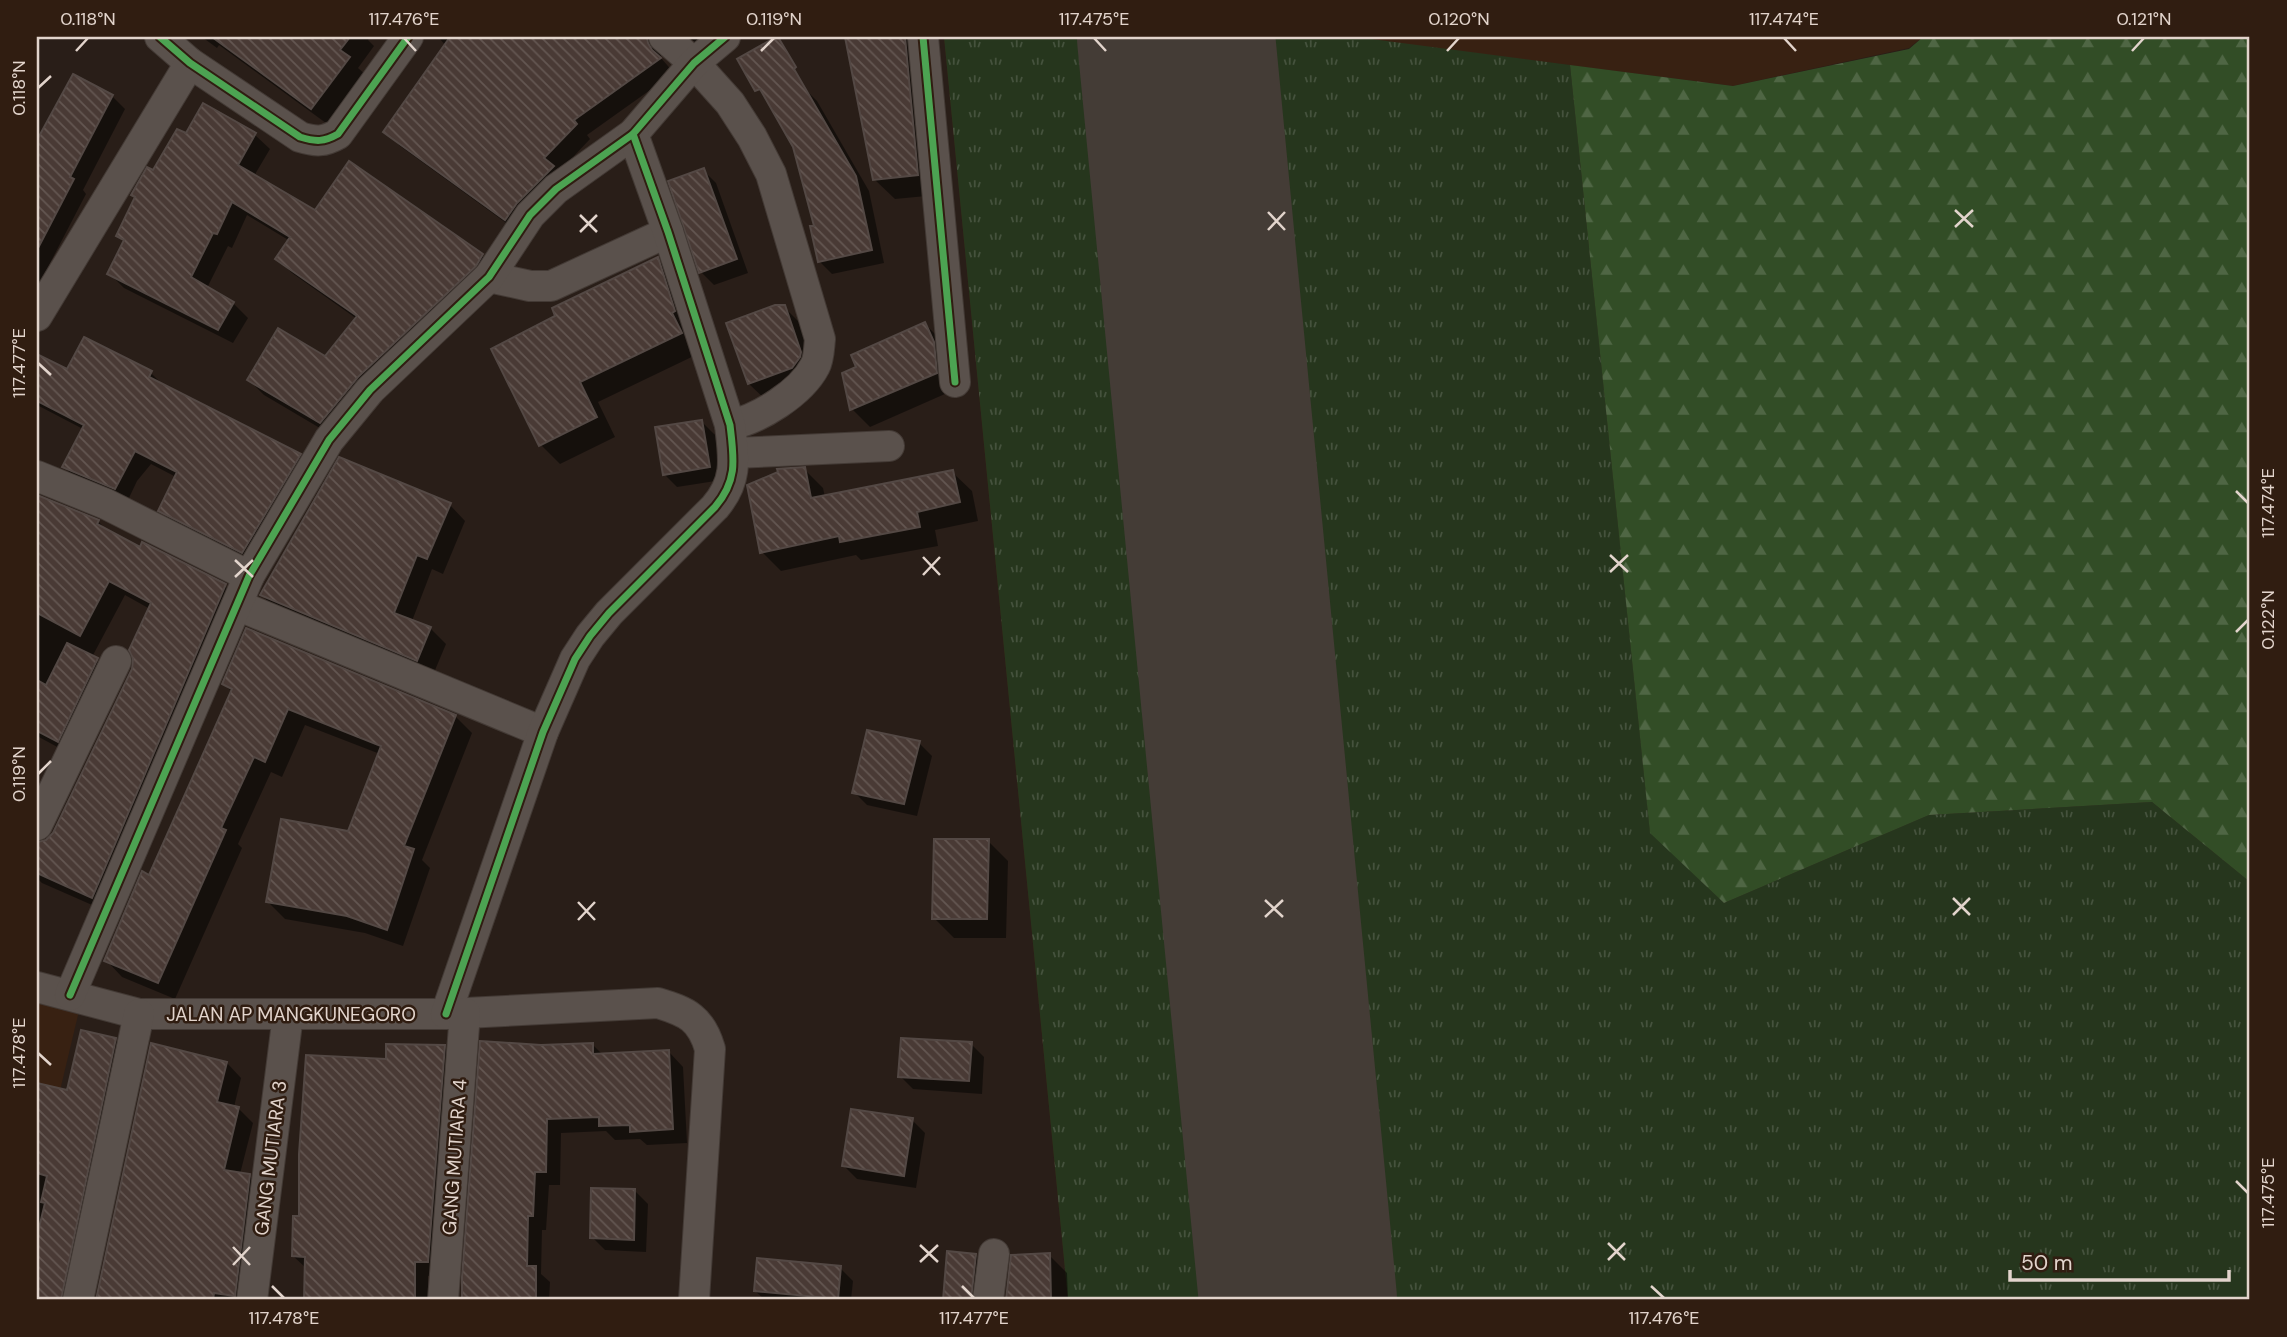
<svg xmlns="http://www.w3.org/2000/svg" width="2287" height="1337" viewBox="0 0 2287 1337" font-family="'DM Sans',sans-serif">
  <defs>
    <pattern id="grass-tufts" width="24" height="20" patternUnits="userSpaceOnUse" patternTransform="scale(1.75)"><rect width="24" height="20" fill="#26361d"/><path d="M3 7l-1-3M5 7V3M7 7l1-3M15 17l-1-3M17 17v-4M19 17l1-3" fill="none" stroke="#45523d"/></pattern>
    <pattern id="forest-firs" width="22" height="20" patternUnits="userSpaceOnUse" patternTransform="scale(1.75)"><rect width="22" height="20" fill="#324d26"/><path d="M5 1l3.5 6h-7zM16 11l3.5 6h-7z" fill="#4f6644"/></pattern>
    <pattern id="building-back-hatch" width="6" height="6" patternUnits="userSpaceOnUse" patternTransform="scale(1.75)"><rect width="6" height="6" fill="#493a35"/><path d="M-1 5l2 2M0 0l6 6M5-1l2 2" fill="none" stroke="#635651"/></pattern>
  </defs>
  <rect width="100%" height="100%" fill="#291e18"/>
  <g fill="#382112">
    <polygon points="944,37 1923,37 1909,48 1733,86 1356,38 1479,1300 1068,1300"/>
    <polygon points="37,1000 79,1011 37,1187"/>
  </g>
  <g fill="url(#grass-tufts)">
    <polygon points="944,37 1126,37 1247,1300 1068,1300"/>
    <polygon points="1229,37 1356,37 1570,65 1650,832 1724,903 1929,815 2152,802 2250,882 2250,1300 1350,1300"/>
  </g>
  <polygon fill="url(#forest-firs)" points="1923,37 2250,37 2250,882 2152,802 1929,815 1724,903 1650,833 1570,65 1733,86 1909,49"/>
  <g fill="#0007">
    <polygon points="202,37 370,37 368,40 374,46 358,68 367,76 330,126 219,45 217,48"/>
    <polygon points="442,37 669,37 661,48 661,58 674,73 587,135 590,139 558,173 520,233 400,146 385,131 446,46 440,39"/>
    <polygon points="688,37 717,37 706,50"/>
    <polygon points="847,37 920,37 937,195 895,199 875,180"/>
    <polygon points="73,76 112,96 125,109 83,190 86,194 37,288 37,144"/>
    <polygon points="803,87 817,101 869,191 884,263 832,274 819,261"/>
    <polygon points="255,135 270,149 254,176 316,212 482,256 497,270 335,437 264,395 249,380 325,358 357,319 292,273 277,258 290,241 247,215 232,248 228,246 207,288 233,303 248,318 233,343 124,288 109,273 125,242 118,235 137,199 133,195 186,136"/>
    <polygon points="703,170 716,183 748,273 714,285 701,272"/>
    <polygon points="657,259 677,279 700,353 598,402 615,437 560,464 541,445 558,317"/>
    <polygon points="784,307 804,327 820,373 769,403 749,384 728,324"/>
    <polygon points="925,324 943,342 954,390 870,427 852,409"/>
    <polygon points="39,357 68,371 151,373 163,385 300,455 312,467 255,564 172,522 160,510 176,477 151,464 137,481 128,500 76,479 64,467 83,429 37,405 37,360"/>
    <polygon points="702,422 715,435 722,480 677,487 664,474"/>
    <polygon points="804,469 823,488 825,497 952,472 972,491 978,521 935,530 938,546 861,560 856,555 781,571 762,552 781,473"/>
    <polygon points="39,498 98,521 108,532 141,549 143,544 225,586 241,601 108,912 42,883 37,878 37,844 47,841 54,834 133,669 150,609 125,595 92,657 112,675 74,756 37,736 37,502"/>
    <polygon points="450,505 465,521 443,574 432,569 412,621 430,628 446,644 433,675 277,611 262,595"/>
    <polygon points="224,684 455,716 472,733 422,860 430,868 403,946 365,933 285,919 268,902 349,833 380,754 305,725 282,777 271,772 238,844 242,848 175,999 122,977 106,960 150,877 233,693"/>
    <polygon points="919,743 932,756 917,816 867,805 854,792"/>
    <polygon points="988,841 1008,861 1006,938 954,938 934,918"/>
    <polygon points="115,1040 130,1054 77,1300 37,1300 37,1085 68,1092"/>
    <polygon points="971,1044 984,1057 982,1094 913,1089 900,1076"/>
    <polygon points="152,1045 227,1063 241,1078 234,1107 238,1108 253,1123 240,1174 249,1176 264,1190 250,1300 98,1300"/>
    <polygon points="593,1045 603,1055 669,1052 683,1067 687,1143 647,1145 640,1139 615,1140 606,1131 561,1133 560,1185 549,1185 546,1230 542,1230 541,1274 550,1282 549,1300 464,1300 464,1278 541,1046"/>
    <polygon points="444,1047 459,1061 442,1276 428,1276 429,1300 306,1300 306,1268 293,1256 301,1218 388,1061"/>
    <polygon points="912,1120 925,1133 916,1188 857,1179 844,1166"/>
    <polygon points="635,1191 648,1204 646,1252 605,1250 592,1237"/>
    <polygon points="949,1253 976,1256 994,1274 990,1300 945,1300"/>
    <polygon points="1049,1255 1067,1273 1068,1300 1007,1300 1013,1256"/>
    <polygon points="840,1268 853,1281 851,1300 765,1300 755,1291"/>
  </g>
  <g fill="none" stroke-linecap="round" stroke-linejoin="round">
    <polyline stroke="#443c36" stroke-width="198" points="1176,37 1298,1300"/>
  </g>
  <g fill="url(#building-back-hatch)" stroke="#534844" stroke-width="2">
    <polygon points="212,37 350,37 340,50 350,57 311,109"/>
    <polygon points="450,37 647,37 648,43 652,50 661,58 574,120 577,124 544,158 554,166 517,203 505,220 383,132"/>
    <polygon points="776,37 778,37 796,67 794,69 856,176 872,250 818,262 810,226 814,226 793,147 760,89 755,91 737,59"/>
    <polygon points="845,37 905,37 918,175 873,180"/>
    <polygon points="73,74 113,95 70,177 74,179 37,250 37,140"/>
    <polygon points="203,103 256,133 238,165 315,210 349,161 483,254 476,266 358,377 320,423 247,380 278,328 325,356 357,316 275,259 290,237 232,202 217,234 213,233 191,277 234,302 218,330 107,274 124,240 116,236 135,197 131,195 147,167 153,170 177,129 186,133"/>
    <polygon points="704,168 737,259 699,273 668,181"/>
    <polygon points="658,257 675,311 672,313 682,333 580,382 597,417 539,446 491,349 555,316 552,308"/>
    <polygon points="775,305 785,305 801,352 800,357 792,368 748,384 726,323"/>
    <polygon points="925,322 934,342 937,373 850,410 842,373 856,367 851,355"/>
    <polygon points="84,337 152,371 149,377 301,454 242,553 158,511 177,472 135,451 115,489 62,467 84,425 37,401 37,354 67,369"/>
    <polygon points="702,420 710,467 663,475 655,427"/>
    <polygon points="339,457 451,503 427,559 417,555 394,613 431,627 417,661 260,595"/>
    <polygon points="805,467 811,498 953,470 960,502 917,512 920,527 840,542 839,536 760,553 747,485 778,472 777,469"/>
    <polygon points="37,495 99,520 97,524 140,547 142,542 226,584 92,898 37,873 37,842 46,840 53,833 132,669 133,659 129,650 151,603 109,581 80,636 37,613"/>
    <polygon points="246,628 456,715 404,846 414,849 387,930 347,916 266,902 281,819 348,831 381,746 288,709 265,762 254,757 221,828 226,830 158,983 104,961 142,871 149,875 232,689 222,684"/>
    <polygon points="67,643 98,658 58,742 37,731 37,680 46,685"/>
    <polygon points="867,730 920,741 904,804 852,793"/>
    <polygon points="934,839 989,839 987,919 932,919"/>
    <polygon points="81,1030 116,1038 61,1300 37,1300 37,1236 45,1203 41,1202 47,1176 37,1173 37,1083 67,1090"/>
    <polygon points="901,1038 972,1042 969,1081 898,1077"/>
    <polygon points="480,1041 541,1045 593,1043 593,1054 669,1050 673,1129 630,1132 630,1125 599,1126 599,1117 547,1119 546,1172 535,1172 533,1216 528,1216 527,1266 536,1266 536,1300 462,1300 462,1277"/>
    <polygon points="151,1043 227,1062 217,1102 239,1107 224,1170 250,1174 235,1296 214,1293 213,1300 96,1300"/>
    <polygon points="386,1044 445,1045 428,1262 415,1262 415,1300 304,1300 305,1257 292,1256 293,1216 299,1216 299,1154 306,1055 386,1059"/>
    <polygon points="851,1109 913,1118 904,1176 842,1166"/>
    <polygon points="591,1188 635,1189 634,1240 590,1238"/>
    <polygon points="947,1251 976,1254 971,1300 943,1300"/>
    <polygon points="1050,1253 1051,1300 1006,1300 1011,1255"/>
    <polygon points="757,1258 841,1266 838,1299 754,1291"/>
  </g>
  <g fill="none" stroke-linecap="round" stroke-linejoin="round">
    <defs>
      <g id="street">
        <path d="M160,37l30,26 110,74c16,5 24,5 38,-3l70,-97"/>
        <path d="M664,37l30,26 36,40 22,34 19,37 49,165c-1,9 -1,20 -5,27 -14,27 -56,53 -85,59"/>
        <polyline points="923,37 955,382"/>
        <polyline points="489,277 530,286 551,286 668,232"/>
        <polyline points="37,316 190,63"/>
        <polyline points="734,453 889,446"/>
        <polyline points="37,476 106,504 249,576"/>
        <polyline points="237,605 543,732"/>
        <polyline points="37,825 116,661"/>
        <path d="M37,987l102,27h307l212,-11c29,9 43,15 52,46l-16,251"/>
        <polyline points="70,995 249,576 329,440 370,390 489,277 530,215 556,189 633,134 694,63 725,37"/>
        <path d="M446,1014l97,-282 32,-73 15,-23 19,-23 106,-106c23,-27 19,-48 15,-82l-62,-193 -35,-98"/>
        <polyline points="78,1300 139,1014"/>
        <polyline points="252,1300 288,1015"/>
        <polyline points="443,1300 465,1013"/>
        <polyline points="988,1300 994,1254"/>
      </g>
    </defs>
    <use href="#street" stroke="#433a35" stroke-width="32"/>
    <use href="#street" stroke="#5a514c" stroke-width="30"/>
    <defs>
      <g id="cycleway">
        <path d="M160,37l30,26 110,74c16,5 24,5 38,-3l70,-97"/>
        <polyline points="923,37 955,382"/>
        <polyline points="70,995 249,576 329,440 370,390 489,277 530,215 556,189 633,134 694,63 725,37"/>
        <path d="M446,1014l97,-282 32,-73 15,-23 19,-23 106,-106c23,-27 19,-48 15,-82l-62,-193 -35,-98"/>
      </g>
    </defs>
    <use href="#cycleway" stroke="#301d11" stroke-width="11"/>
    <use href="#cycleway" stroke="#4ca352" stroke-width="7"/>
  </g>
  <path fill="none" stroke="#e2d4cc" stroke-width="2.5" d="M404,38l12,13M1094,38l12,13M1784,38l12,13M76,51l12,-13M761,51l13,-13M1447,51l12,-13M2132,51l12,-13M38,88l13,-12M1955,210l18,17M1268,212l17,18M580,215l17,17M1955,227l18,-17M1268,230l17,-18M580,232l17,-17M38,363l13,12M2236,491l12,12M1610,555l18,17M923,557l17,18M235,560l18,17M1610,572l18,-17M923,575l17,-18M235,577l18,-17M2236,632l12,-12M38,774l13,-13M1953,898l17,17M1265,900l18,17M578,902l17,18M1953,915l17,-17M1265,917l18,-17M578,920l17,-18M38,1053l13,12M2236,1181l12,12M1608,1243l17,17M920,1245l18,17M233,1247l17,18M1608,1260l17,-17M920,1262l18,-17M233,1265l17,-18M272,1286l12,12M962,1286l12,12M1651,1286l13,12"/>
  <g text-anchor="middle" stroke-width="5" stroke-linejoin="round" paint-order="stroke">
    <g font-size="19" fill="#e2d4cc" stroke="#301d11">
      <text x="291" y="1021">JALAN AP MANGKUNEGORO</text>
      <text transform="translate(454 1157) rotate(-86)" y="7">GANG MUTIARA 4</text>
      <text transform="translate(270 1158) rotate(-83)" y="7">GANG MUTIARA 3</text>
    </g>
  </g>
  <rect width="2287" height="1337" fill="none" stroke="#301d11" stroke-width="77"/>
  <path d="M2010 1270v10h219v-10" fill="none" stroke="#e2d4cc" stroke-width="3.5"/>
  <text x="2021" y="1270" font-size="21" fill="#e2d4cc" stroke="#301d11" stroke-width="5" paint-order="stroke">50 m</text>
  <rect x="38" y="38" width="2210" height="1260" fill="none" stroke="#e2d4cc" stroke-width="2.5"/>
  <g font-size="18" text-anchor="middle" fill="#e2d4cc">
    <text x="88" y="25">0.118°N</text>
    <text x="404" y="25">117.476°E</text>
    <text x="774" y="25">0.119°N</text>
    <text x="1094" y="25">117.475°E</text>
    <text x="1459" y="25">0.120°N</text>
    <text x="1784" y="25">117.474°E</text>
    <text x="2144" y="25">0.121°N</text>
    <text transform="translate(19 88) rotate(-90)" y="6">0.118°N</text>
    <text transform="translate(19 363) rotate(-90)" y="6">117.477°E</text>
    <text transform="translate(2268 503) rotate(-90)" y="6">117.474°E</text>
    <text transform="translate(2268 620) rotate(-90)" y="6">0.122°N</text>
    <text transform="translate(19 774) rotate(-90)" y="6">0.119°N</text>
    <text transform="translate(19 1053) rotate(-90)" y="6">117.478°E</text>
    <text transform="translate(2268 1193) rotate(-90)" y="6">117.475°E</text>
    <text x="284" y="1324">117.478°E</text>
    <text x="974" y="1324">117.477°E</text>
    <text x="1664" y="1324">117.476°E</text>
  </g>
</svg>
